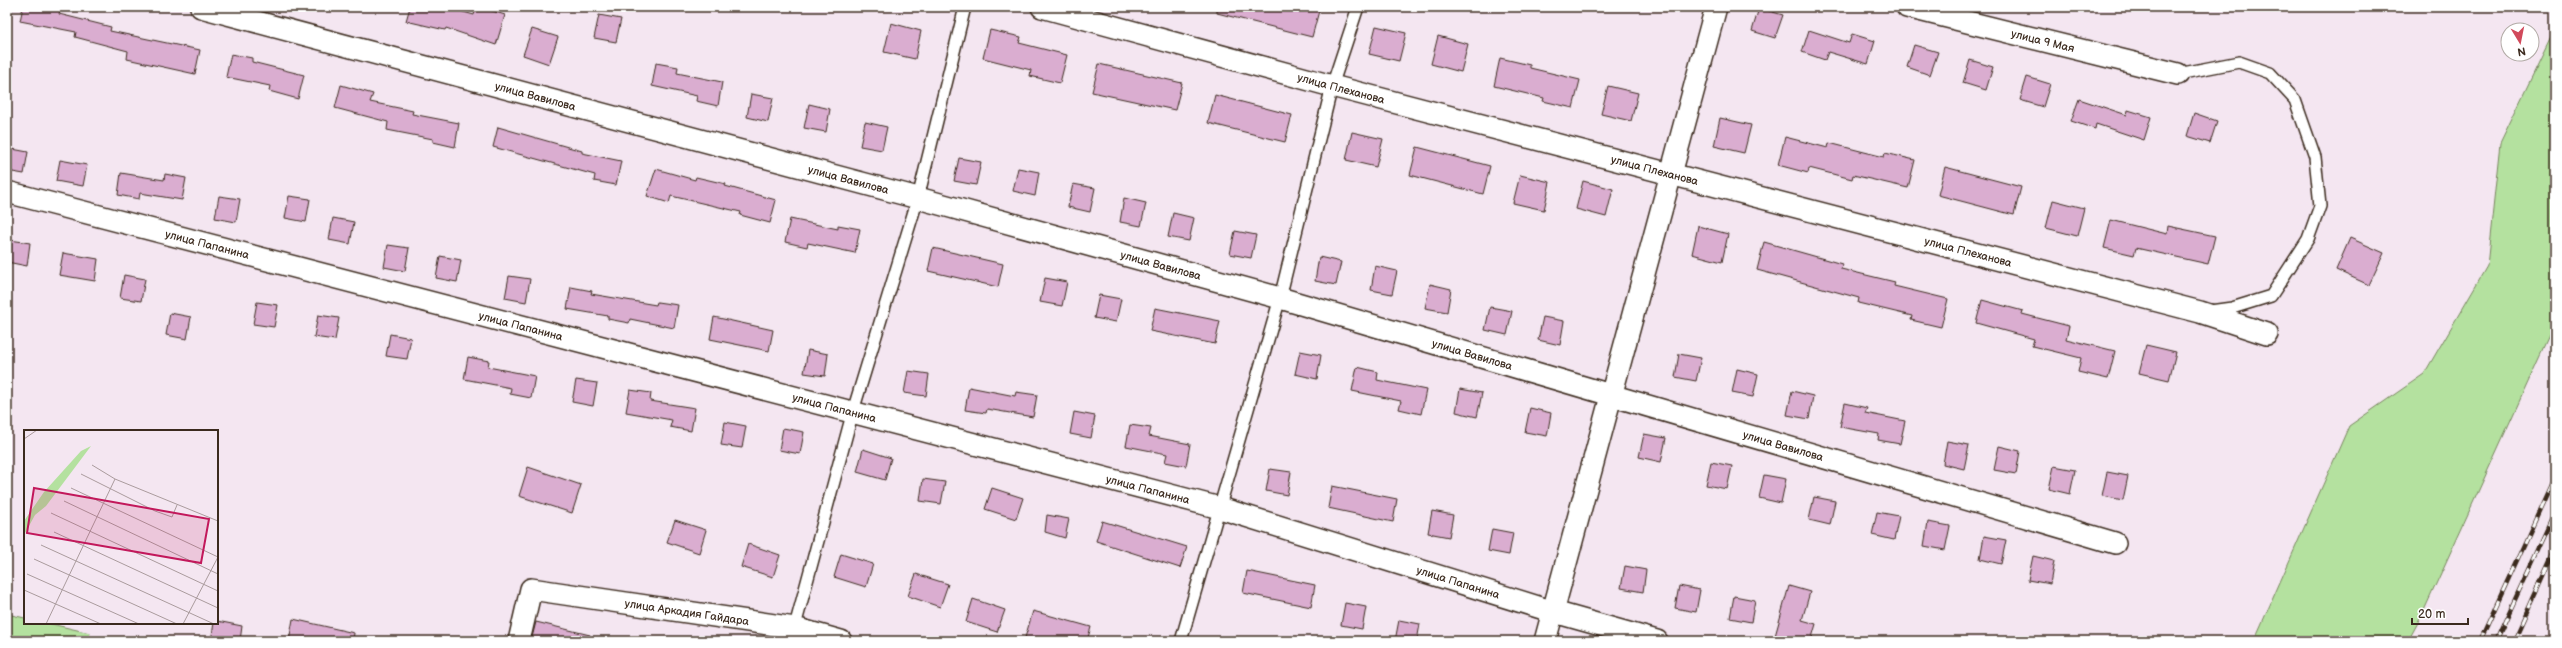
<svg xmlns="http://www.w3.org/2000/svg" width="2562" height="648" viewBox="0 0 2562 648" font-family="'Balsamiq Sans',sans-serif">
  <rect width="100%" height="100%" fill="#f4e6f1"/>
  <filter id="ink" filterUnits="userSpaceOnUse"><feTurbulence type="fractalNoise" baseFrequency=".025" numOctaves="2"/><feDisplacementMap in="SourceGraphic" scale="8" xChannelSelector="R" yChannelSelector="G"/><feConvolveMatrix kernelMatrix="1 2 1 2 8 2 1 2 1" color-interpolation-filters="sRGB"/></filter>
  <g filter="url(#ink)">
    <g fill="#b4e19f" stroke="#78865e">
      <polygon points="2555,29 2555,323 2421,617 2408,641 2254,641 2349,426 2424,374 2487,266 2500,143"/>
      <polygon points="7,614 25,618 25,623 47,623 90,633 88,641 7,641"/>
    </g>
    <g fill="#daadd0" stroke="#3b2a1e">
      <polygon points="23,7 61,7 59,14 111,27 110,31 200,50 195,74 127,59 128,51 75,37 76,32 20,21"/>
      <polygon points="410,7 446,7 474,15 476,7 480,7 505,15 496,45 446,28 445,30 406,21"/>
      <polygon points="1217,7 1320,7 1312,37 1217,13"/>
      <polygon points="1759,8 1783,15 1775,38 1752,31"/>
      <polygon points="599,15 621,19 616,42 594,38"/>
      <polygon points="891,23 921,31 915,59 884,52"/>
      <polygon points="1376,26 1406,33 1399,61 1369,54"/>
      <polygon points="532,29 558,37 549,64 523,55"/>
      <polygon points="990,30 1021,37 1019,43 1067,55 1060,83 1030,76 1031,70 983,58"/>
      <polygon points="1809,30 1849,43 1852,34 1875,41 1868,64 1828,52 1825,60 1802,52"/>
      <polygon points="1438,36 1468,44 1461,72 1431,64"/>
      <polygon points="1914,45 1938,52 1930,75 1907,67"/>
      <polygon points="231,54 252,58 252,62 304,75 298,99 269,91 270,86 226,77"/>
      <polygon points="1500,58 1530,65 1530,68 1580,80 1573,108 1543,101 1544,98 1494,86"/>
      <polygon points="1970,60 1993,67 1986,90 1963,83"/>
      <polygon points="656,63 678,67 677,73 722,82 718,106 696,101 697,96 652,86"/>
      <polygon points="1099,64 1182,83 1175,110 1092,92"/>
      <polygon points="2027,77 2050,84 2043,107 2020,100"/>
      <polygon points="341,85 373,94 370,102 413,111 412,114 459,123 455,147 433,142 433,139 387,130 388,122 335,108"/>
      <polygon points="1608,86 1638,93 1631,121 1601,114"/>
      <polygon points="751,94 773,98 768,122 747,117"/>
      <polygon points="1215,95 1292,115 1285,142 1208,123"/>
      <polygon points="2079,99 2127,115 2128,110 2151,117 2144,140 2096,124 2095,129 2071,121"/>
      <polygon points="809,104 830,109 826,132 804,128"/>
      <polygon points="2194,113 2217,121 2210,143 2187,136"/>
      <polygon points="1720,118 1751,125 1744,153 1714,146"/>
      <polygon points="865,122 887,127 882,150 860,146"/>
      <polygon points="498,127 582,151 582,153 621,161 616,185 594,181 595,175 493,147"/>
      <polygon points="1352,132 1383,139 1376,167 1346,160"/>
      <polygon points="1785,137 1828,148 1829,143 1884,157 1885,153 1915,160 1908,188 1853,175 1852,179 1809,168 1808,173 1778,165"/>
      <polygon points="1417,147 1490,166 1483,194 1410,175"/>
      <polygon points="7,148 28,152 24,174 7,171"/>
      <polygon points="959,158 981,162 976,185 954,181"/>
      <polygon points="60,160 87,165 83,186 56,181"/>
      <polygon points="1945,167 2021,187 2014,215 1938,195"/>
      <polygon points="1018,168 1039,172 1035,196 1013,191"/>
      <polygon points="656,169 695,180 696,177 726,184 725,186 776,200 770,223 740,215 741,212 671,196 669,203 647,196"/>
      <polygon points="121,173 164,180 165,174 186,178 182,200 140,193 139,199 118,195"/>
      <polygon points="1520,175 1550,182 1544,210 1513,203"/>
      <polygon points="1583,181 1613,189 1606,217 1576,209"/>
      <polygon points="1073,184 1095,188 1090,212 1068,207"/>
      <polygon points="219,196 240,199 236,222 215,218"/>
      <polygon points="289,196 310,199 306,222 285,218"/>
      <polygon points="1124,198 1146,203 1141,226 1120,222"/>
      <polygon points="2053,200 2084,208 2077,236 2046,228"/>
      <polygon points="1173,213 1194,218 1189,241 1168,237"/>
      <polygon points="333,218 354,222 350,244 329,240"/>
      <polygon points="790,219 838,229 838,225 860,229 855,253 808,243 807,247 785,242"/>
      <polygon points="2111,220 2167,234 2168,226 2215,236 2208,264 2136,248 2134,255 2104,248"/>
      <polygon points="1698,226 1728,234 1722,262 1692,254"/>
      <polygon points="1235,231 1256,235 1251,258 1230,254"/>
      <polygon points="2350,238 2384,253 2369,285 2336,270"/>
      <polygon points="10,240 30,243 27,266 7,262"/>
      <polygon points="1764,242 1842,264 1841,269 1895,282 1894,286 1948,299 1941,327 1911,320 1912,316 1858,303 1859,298 1757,270"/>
      <polygon points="388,245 409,248 405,271 384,267"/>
      <polygon points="933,248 1003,264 998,287 928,271"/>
      <polygon points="63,253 98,259 95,281 59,275"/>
      <polygon points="440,256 461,260 457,282 436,278"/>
      <polygon points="1319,257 1341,262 1336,285 1315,281"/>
      <polygon points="1375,266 1397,271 1392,294 1371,290"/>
      <polygon points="124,275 145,279 141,301 120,298"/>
      <polygon points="509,276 530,279 526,302 505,298"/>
      <polygon points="1045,278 1067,282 1062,306 1040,302"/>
      <polygon points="1430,284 1451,289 1447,312 1425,308"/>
      <polygon points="571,287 592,291 591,294 656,305 657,302 678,305 674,328 630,319 629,323 608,319 608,316 567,309"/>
      <polygon points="1099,295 1121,299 1116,322 1094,318"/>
      <polygon points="1982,300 2023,311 2022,314 2069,326 2066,339 2115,351 2108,379 2078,372 2081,358 2032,346 2034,339 1976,323"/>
      <polygon points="257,302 278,305 274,327 253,324"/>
      <polygon points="1490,307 1512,311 1507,335 1485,330"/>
      <polygon points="1155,308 1220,321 1215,344 1150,331"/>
      <polygon points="170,313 191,317 187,339 166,335"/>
      <polygon points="318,315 339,318 335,340 314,337"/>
      <polygon points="714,317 773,330 769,351 710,339"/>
      <polygon points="1543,317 1564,321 1560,345 1538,340"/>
      <polygon points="390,334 411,338 407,359 386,356"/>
      <polygon points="2146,345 2176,352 2169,380 2139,373"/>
      <polygon points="808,350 828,354 825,376 804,373"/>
      <polygon points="1300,351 1321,355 1317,379 1295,374"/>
      <polygon points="1679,354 1701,358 1696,381 1675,377"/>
      <polygon points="468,357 489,361 488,367 535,376 531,398 510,394 511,388 464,379"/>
      <polygon points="1357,367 1378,372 1377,380 1426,390 1421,414 1399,409 1401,401 1352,391"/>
      <polygon points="1737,369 1758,374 1753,397 1732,393"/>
      <polygon points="908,371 929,374 926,396 904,393"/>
      <polygon points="576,380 597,383 593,406 572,402"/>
      <polygon points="969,387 1015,396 1016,392 1037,395 1033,417 987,409 986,413 965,410"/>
      <polygon points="1460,389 1482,393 1477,417 1456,412"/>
      <polygon points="630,390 651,393 650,401 695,408 691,431 670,427 672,420 626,412"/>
      <polygon points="1792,391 1813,396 1809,419 1787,415"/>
      <polygon points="1845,403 1867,408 1865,413 1905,421 1900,444 1878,440 1879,434 1840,427"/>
      <polygon points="1530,408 1551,413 1547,436 1525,432"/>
      <polygon points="1074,412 1095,416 1091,438 1070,434"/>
      <polygon points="725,422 746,426 742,448 721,445"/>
      <polygon points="1130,425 1151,428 1149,436 1190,444 1186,466 1165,462 1167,454 1126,446"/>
      <polygon points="783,428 804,432 800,454 779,450"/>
      <polygon points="1644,434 1666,438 1661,462 1639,457"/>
      <polygon points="1947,441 1969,445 1964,469 1943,464"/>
      <polygon points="1999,446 2020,451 2016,474 1994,470"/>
      <polygon points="863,449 891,458 885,480 857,472"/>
      <polygon points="1711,462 1732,466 1727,489 1706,485"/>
      <polygon points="2054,466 2075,470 2070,494 2049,489"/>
      <polygon points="528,467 581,485 572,513 519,496"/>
      <polygon points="1270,469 1291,472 1287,495 1266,491"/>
      <polygon points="2107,472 2128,476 2123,500 2102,496"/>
      <polygon points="1764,475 1786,479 1781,503 1759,498"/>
      <polygon points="923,479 945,482 941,504 920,501"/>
      <polygon points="1332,486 1397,499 1393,522 1328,508"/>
      <polygon points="992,488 1023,498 1016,519 985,509"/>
      <polygon points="1814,497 1835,501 1830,525 1809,520"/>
      <polygon points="1432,511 1453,515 1449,537 1428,533"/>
      <polygon points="1877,512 1899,516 1894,540 1872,535"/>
      <polygon points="1047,515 1069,519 1065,538 1045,532"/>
      <polygon points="675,520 706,530 699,553 667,542"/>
      <polygon points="1102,521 1187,547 1180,568 1096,541"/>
      <polygon points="1928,522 1950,526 1945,550 1924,546"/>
      <polygon points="1492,529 1513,533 1509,555 1488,551"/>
      <polygon points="1984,536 2006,540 2001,564 1980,559"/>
      <polygon points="748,544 780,555 773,577 741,567"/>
      <polygon points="841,554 873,564 866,587 834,577"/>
      <polygon points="2033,556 2054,561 2050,584 2028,580"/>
      <polygon points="1625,566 1646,570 1643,592 1621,588"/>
      <polygon points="1247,571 1315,585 1311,607 1243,593"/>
      <polygon points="916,574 948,584 940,607 908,596"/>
      <polygon points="1679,586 1700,590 1696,612 1675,608"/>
      <polygon points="1789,586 1810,592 1802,620 1816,624 1811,641 1794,641 1775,636"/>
      <polygon points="1734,596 1755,600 1751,622 1730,618"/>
      <polygon points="973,599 1005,610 997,632 966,622"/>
      <polygon points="1345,603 1366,607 1362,629 1341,625"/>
      <polygon points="1033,611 1091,627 1087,641 1024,641"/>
      <polygon points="293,619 354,633 353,641 289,641"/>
      <polygon points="1399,620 1420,624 1417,641 1395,641"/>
      <polygon points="217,621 242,626 240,641 211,641 214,623"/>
      <polygon points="536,622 590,635 590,641 531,641"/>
    </g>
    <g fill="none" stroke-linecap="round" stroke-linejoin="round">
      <defs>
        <g id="service">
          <polyline points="2178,74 2239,62 2270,73 2295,100 2315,157 2320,206 2308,239 2271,296 2232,308 2210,311"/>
          <polyline points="791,641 853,411 918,198 965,7"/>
          <polyline points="1181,641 1280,298 1332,86 1358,7"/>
        </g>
        <g id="minor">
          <path id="s1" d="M201,7l717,191 362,100 835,245"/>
          <path id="s2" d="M1042,7l290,79 868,226 67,22"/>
          <path id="s3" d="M1907,7l271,67"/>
          <path id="s4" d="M7,192l1213,316 334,104 103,29"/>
          <path id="s5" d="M519,641l12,-52 264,39 46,13"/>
          <polyline points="1545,641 1716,7"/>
        </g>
      </defs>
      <use href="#service" stroke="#3b2a1e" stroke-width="14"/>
      <use href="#minor" stroke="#3b2a1e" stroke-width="24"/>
      <use href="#service" stroke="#fff" stroke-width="11"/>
      <use href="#minor" stroke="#fff" stroke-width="21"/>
      <defs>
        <g id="rail">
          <polyline points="2480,641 2555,477"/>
          <polyline points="2496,641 2555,512"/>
          <polyline points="2514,641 2555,550"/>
        </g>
      </defs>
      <use href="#rail" stroke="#3b2a1e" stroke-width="4.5"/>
      <use href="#rail" stroke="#fff" stroke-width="3" stroke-dasharray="9" stroke-linecap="butt"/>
    </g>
  </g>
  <g text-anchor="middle" stroke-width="4" stroke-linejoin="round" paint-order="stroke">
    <g font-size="11" fill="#3b2a1e" stroke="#fff">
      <text dy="4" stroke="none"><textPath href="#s3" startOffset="140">улица 9 Мая</textPath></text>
      <text dy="4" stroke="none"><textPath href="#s2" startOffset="310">улица Плеханова</textPath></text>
      <text dy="4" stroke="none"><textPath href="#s1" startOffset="346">улица Вавилова</textPath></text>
      <text dy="4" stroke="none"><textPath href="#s2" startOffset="634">улица Плеханова</textPath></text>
      <text dy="4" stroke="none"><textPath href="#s1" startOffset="670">улица Вавилова</textPath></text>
      <text dy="4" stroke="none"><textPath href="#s4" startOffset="207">улица Папанина</textPath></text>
      <text dy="4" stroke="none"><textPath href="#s2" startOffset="958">улица Плеханова</textPath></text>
      <text dy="4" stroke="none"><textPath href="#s1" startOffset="994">улица Вавилова</textPath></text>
      <text dy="4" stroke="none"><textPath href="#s4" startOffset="531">улица Папанина</textPath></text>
      <text dy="4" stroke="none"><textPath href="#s1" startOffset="1318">улица Вавилова</textPath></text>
      <text dy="4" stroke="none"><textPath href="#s4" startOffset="855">улица Папанина</textPath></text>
      <text dy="4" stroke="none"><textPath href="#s1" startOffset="1642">улица Вавилова</textPath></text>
      <text dy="4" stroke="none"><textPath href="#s4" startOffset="1179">улица Папанина</textPath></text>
      <text dy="4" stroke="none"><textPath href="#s4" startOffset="1503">улица Папанина</textPath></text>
      <text dy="4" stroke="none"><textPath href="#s5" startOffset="211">улица Аркадия Гайдара</textPath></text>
    </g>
  </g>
  <g transform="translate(24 430)">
    <rect width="194" height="194" fill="#f4e6f1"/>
    <path d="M67,16l-45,60 -11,9 -11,20v-14l20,-29 37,-41z" fill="#b4e19f"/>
    <path fill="none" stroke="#aa9b9d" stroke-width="1" d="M0,9l13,-9M68,35l23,14 103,42M57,44l74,37 17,6 5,-12M47,58l147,69 -35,67M40,71l154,73M27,83l167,78M30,102l164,76M17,115l173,79M10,129l143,65M3,144l112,50M0,160l77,34M22,194l69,-145"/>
    <path fill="#c2185b" fill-opacity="0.15" stroke="#c2185b" stroke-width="2" d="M10,58l175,31 -8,44 -174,-30z"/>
    <rect width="194" height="194" fill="none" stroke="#3b2a1e" stroke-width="2"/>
  </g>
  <rect width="2562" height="648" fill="none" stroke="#fff" stroke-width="24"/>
  <rect x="12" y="12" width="2538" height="624" fill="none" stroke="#3b2a1e" stroke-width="1.5" filter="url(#ink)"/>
  <g transform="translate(2520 42) rotate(170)"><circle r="19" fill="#ffffff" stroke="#b1aaa5"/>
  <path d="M0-3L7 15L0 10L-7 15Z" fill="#d1495b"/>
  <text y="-6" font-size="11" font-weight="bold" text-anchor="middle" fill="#3b2a1e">N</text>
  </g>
  <path d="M2412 618v6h56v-6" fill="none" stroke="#3b2a1e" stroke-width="2"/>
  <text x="2418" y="618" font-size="12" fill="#3b2a1e" stroke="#ffffff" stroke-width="3" paint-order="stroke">20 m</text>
</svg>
